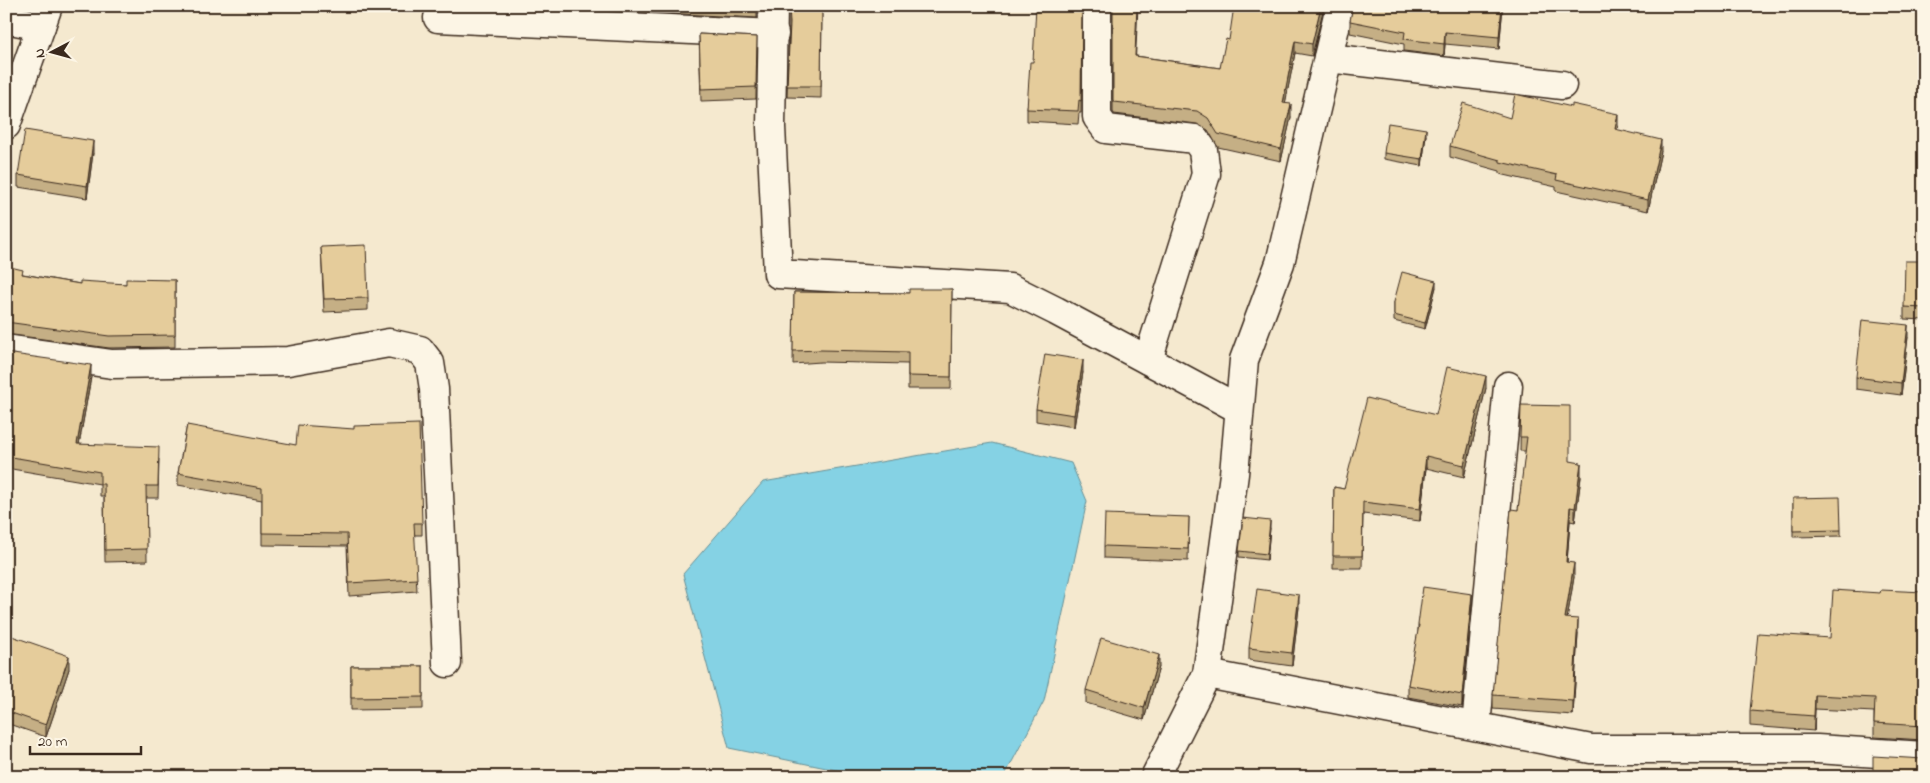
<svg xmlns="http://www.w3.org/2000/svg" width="1930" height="783" viewBox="0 0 1930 783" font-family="'Indie Flower',sans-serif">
  <rect width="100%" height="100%" fill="#f5e9cf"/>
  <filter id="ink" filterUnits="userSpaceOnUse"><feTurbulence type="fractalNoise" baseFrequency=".02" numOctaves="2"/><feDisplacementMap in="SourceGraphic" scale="10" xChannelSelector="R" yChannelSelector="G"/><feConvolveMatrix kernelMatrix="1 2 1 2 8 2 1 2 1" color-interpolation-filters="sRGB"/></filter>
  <g filter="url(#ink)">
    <polygon fill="#85d2e4" stroke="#678f95" points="992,443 1071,463 1087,501 1044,701 1004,777 870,777 729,748 683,574 763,482"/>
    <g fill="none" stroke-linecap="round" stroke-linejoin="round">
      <defs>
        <g id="street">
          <polyline points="773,6 771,127 778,274 1010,288 1056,311 1239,409"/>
          <polyline points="1097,6 1097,117 1106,129 1195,139 1203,150 1206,174 1148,360"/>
          <polyline points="438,18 774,34"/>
          <polyline points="6,19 41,26"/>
          <polyline points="1328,58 1562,85"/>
          <polyline points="6,125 48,6"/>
          <polyline points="6,349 112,364 288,361 389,343 420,350 430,363 434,389 447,663"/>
          <polyline points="1207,674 1591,749 1817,749 1924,756"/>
          <polyline points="1476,726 1508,386"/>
          <polyline points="1155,777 1207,674 1234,474 1244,360 1280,263 1340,6"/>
        </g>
      </defs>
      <use href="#street" stroke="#3b2a1e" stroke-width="31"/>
      <use href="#street" stroke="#fcf5e5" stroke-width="28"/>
    </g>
    <g fill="#c5af85" stroke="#3b2a1e">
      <polygon points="520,6 539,6 539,7"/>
      <polygon points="626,6 757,6 757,18 626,11"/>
      <polygon points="789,6 893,6 893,7 822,6 821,98 787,97 789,28"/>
      <polygon points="1082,6 1081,113 1079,113 1078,124 1027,121 1027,109 1033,62"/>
      <polygon points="1113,6 1136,56 1220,68 1229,40 1324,6 1312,56 1295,53 1285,103 1291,117 1281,161 1218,147 1208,130 1197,124 1114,114 1113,112"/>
      <polygon points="1353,6 1503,6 1499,49 1445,44 1444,56 1404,51 1404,44 1350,33 1350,21"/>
      <polygon points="699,34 757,37 756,99 701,101"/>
      <polygon points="1510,118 1618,125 1617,130 1661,151 1648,211 1556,191 1556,187 1500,174 1500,171 1450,157 1450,146"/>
      <polygon points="1426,135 1422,166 1384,159 1384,153"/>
      <polygon points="93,153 87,198 18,187 18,175"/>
      <polygon points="1920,192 1924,192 1924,320 1904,319 1904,307 1922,261"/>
      <polygon points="321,247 368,298 368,310 324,312"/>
      <polygon points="6,266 23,274 80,284 126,284 175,280 175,347 109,348 6,334"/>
      <polygon points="1436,287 1425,329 1394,321 1394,302"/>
      <polygon points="952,289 951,389 908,389 908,364 821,362 793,364 794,292 909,293"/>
      <polygon points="1908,337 1901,395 1856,389 1856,377"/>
      <polygon points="6,353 91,377 79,444 159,459 158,498 146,498 147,561 105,562 104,496 100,496 100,484 6,468"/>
      <polygon points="1083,372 1074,427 1036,421 1036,409"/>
      <polygon points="1486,388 1464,477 1426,468 1420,521 1363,514 1362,568 1333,568 1334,487 1344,489 1436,415"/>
      <polygon points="1521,405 1570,461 1581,477 1575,522 1570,521 1567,562 1574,577 1567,618 1578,633 1573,715 1493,709 1493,695 1526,451 1520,451"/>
      <polygon points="187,425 422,523 422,535 414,535 417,591 349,596 347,546 262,545 262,500 178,485 178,473"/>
      <polygon points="1793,498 1841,530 1841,536 1793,537"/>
      <polygon points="1189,517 1188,561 1104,558 1104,546"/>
      <polygon points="1270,528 1267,560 1239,557 1239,551"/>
      <polygon points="1924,592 1924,740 1874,737 1874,712 1815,709 1814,731 1750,726 1750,711 1880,593"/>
      <polygon points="1299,607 1292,666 1249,660 1249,648"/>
      <polygon points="1472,607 1462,707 1408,697 1408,685 1418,633 1418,625"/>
      <polygon points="6,634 69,669 46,737 6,723"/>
      <polygon points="351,666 423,666 423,709 351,710"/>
      <polygon points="1159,667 1144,720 1086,703 1086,690"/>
    </g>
    <g fill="#a08f6c" stroke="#3b2a1e">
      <polygon points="1137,6 1138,6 1135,68 1135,56"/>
      <polygon points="1321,6 1324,6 1324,7 1312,56 1312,44"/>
      <polygon points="1502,6 1503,6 1499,49 1499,37"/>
      <polygon points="1445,32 1445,44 1444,56 1444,44"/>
      <polygon points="1295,41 1295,53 1283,115 1283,103"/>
      <polygon points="1291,104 1291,117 1281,161 1281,149"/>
      <polygon points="1618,114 1618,125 1615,140 1615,129"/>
      <polygon points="1426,129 1426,135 1422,166 1422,159"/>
      <polygon points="1661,140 1661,151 1648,211 1648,200"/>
      <polygon points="93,141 93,153 87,198 87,186"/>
      <polygon points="1436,281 1436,287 1425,329 1425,323"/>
      <polygon points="1908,325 1908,337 1901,395 1901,383"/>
      <polygon points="1083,360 1083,372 1074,427 1074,415"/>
      <polygon points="91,365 91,377 77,456 77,444"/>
      <polygon points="1486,376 1486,388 1464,477 1464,465"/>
      <polygon points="1426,456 1426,468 1420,521 1420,509"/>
      <polygon points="1581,463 1581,477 1575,522 1575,508"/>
      <polygon points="1570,507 1570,521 1566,576 1566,562"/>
      <polygon points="1270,521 1270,528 1267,560 1267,554"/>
      <polygon points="1574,563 1574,577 1565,632 1565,618"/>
      <polygon points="1472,594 1472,607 1462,707 1462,695"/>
      <polygon points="1299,595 1299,607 1292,666 1292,653"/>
      <polygon points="1578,619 1578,633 1573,715 1573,701"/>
      <polygon points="1159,655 1159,667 1144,720 1144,708"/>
      <polygon points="69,656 69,669 46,737 46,725"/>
      <polygon points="1815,695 1815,709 1814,731 1814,716"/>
    </g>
    <g fill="#e5cc9b" stroke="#3b2a1e">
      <polygon points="789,6 822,6 821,86 787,86 790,23"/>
      <polygon points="1036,6 1082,6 1081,101 1079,100 1078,111 1027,109 1030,62 1033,62"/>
      <polygon points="1113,6 1137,6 1135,56 1220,68 1226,39 1229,40 1234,6 1321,6 1312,44 1295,41 1283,103 1291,104 1281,149 1218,134 1208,118 1197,111 1114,102 1113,100"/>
      <polygon points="1353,6 1502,6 1499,37 1445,32 1444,44 1404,39 1405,32 1350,21"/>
      <polygon points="699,34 757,37 756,87 701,89"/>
      <polygon points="1515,94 1572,107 1572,104 1618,114 1615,129 1661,140 1648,200 1556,180 1557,175 1500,162 1500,160 1450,146 1463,103 1510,118"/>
      <polygon points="1388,123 1426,129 1422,159 1384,153"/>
      <polygon points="25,130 93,141 87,186 18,175"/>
      <polygon points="1920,192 1924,192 1924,308 1904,307 1905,261 1922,261"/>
      <polygon points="366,245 368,298 324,299 321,247"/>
      <polygon points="6,266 23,270 22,274 80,284 80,281 126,284 126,279 175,280 175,335 109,336 6,322"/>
      <polygon points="1402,272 1436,281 1425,323 1394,315 1394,302"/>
      <polygon points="909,289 952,289 951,377 908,376 908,352 821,350 793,351 794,292 909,293"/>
      <polygon points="1862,320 1908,325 1901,383 1856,377"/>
      <polygon points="6,353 91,365 77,444 159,447 158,486 146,486 147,549 105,550 104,484 100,484 100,472 6,456"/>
      <polygon points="1045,354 1083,360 1074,415 1036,409"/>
      <polygon points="1447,367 1486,376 1464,465 1426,456 1420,509 1363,502 1362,556 1333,556 1334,487 1344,489 1367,398 1436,415"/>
      <polygon points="1521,405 1570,406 1570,461 1581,463 1575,508 1570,507 1566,562 1574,563 1565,618 1578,619 1573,701 1493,695 1511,509 1518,510 1527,437 1520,437"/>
      <polygon points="419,424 422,523 414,523 417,579 349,583 347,534 262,533 262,488 178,473 187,425 296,445 298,425 354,429 354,426"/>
      <polygon points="1840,497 1841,530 1793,531 1793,498"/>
      <polygon points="1105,514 1189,517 1188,549 1104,546"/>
      <polygon points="1243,518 1270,521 1267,554 1239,551"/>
      <polygon points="1423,587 1472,594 1462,695 1408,685 1419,625 1418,625"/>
      <polygon points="1257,589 1299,595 1292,653 1249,648"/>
      <polygon points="1833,590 1880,593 1881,590 1924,592 1924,726 1874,723 1875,698 1815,695 1814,716 1750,711 1758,633 1830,638"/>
      <polygon points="6,634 69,656 46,725 6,711"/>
      <polygon points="1101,638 1159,655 1144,708 1086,690"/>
      <polygon points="351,666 423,666 423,697 351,698"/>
      <polygon points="1873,756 1924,759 1924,777 1873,777"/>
    </g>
  </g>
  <rect width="1930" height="783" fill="none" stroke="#fcf5e5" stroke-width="25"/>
  <rect x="12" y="12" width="1905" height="758" fill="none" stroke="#3b2a1e" stroke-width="2" filter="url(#ink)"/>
  <g transform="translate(52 52) rotate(264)" stroke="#fcf5e5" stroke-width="4" paint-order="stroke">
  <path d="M0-4L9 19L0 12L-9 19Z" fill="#3b2a1e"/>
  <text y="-8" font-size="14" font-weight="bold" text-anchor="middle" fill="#3b2a1e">N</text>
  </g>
  <path d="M30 746v8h111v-8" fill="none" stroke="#3b2a1e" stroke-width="2.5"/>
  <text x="38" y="746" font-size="15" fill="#3b2a1e" stroke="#fcf5e5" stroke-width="4" paint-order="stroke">20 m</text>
</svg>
